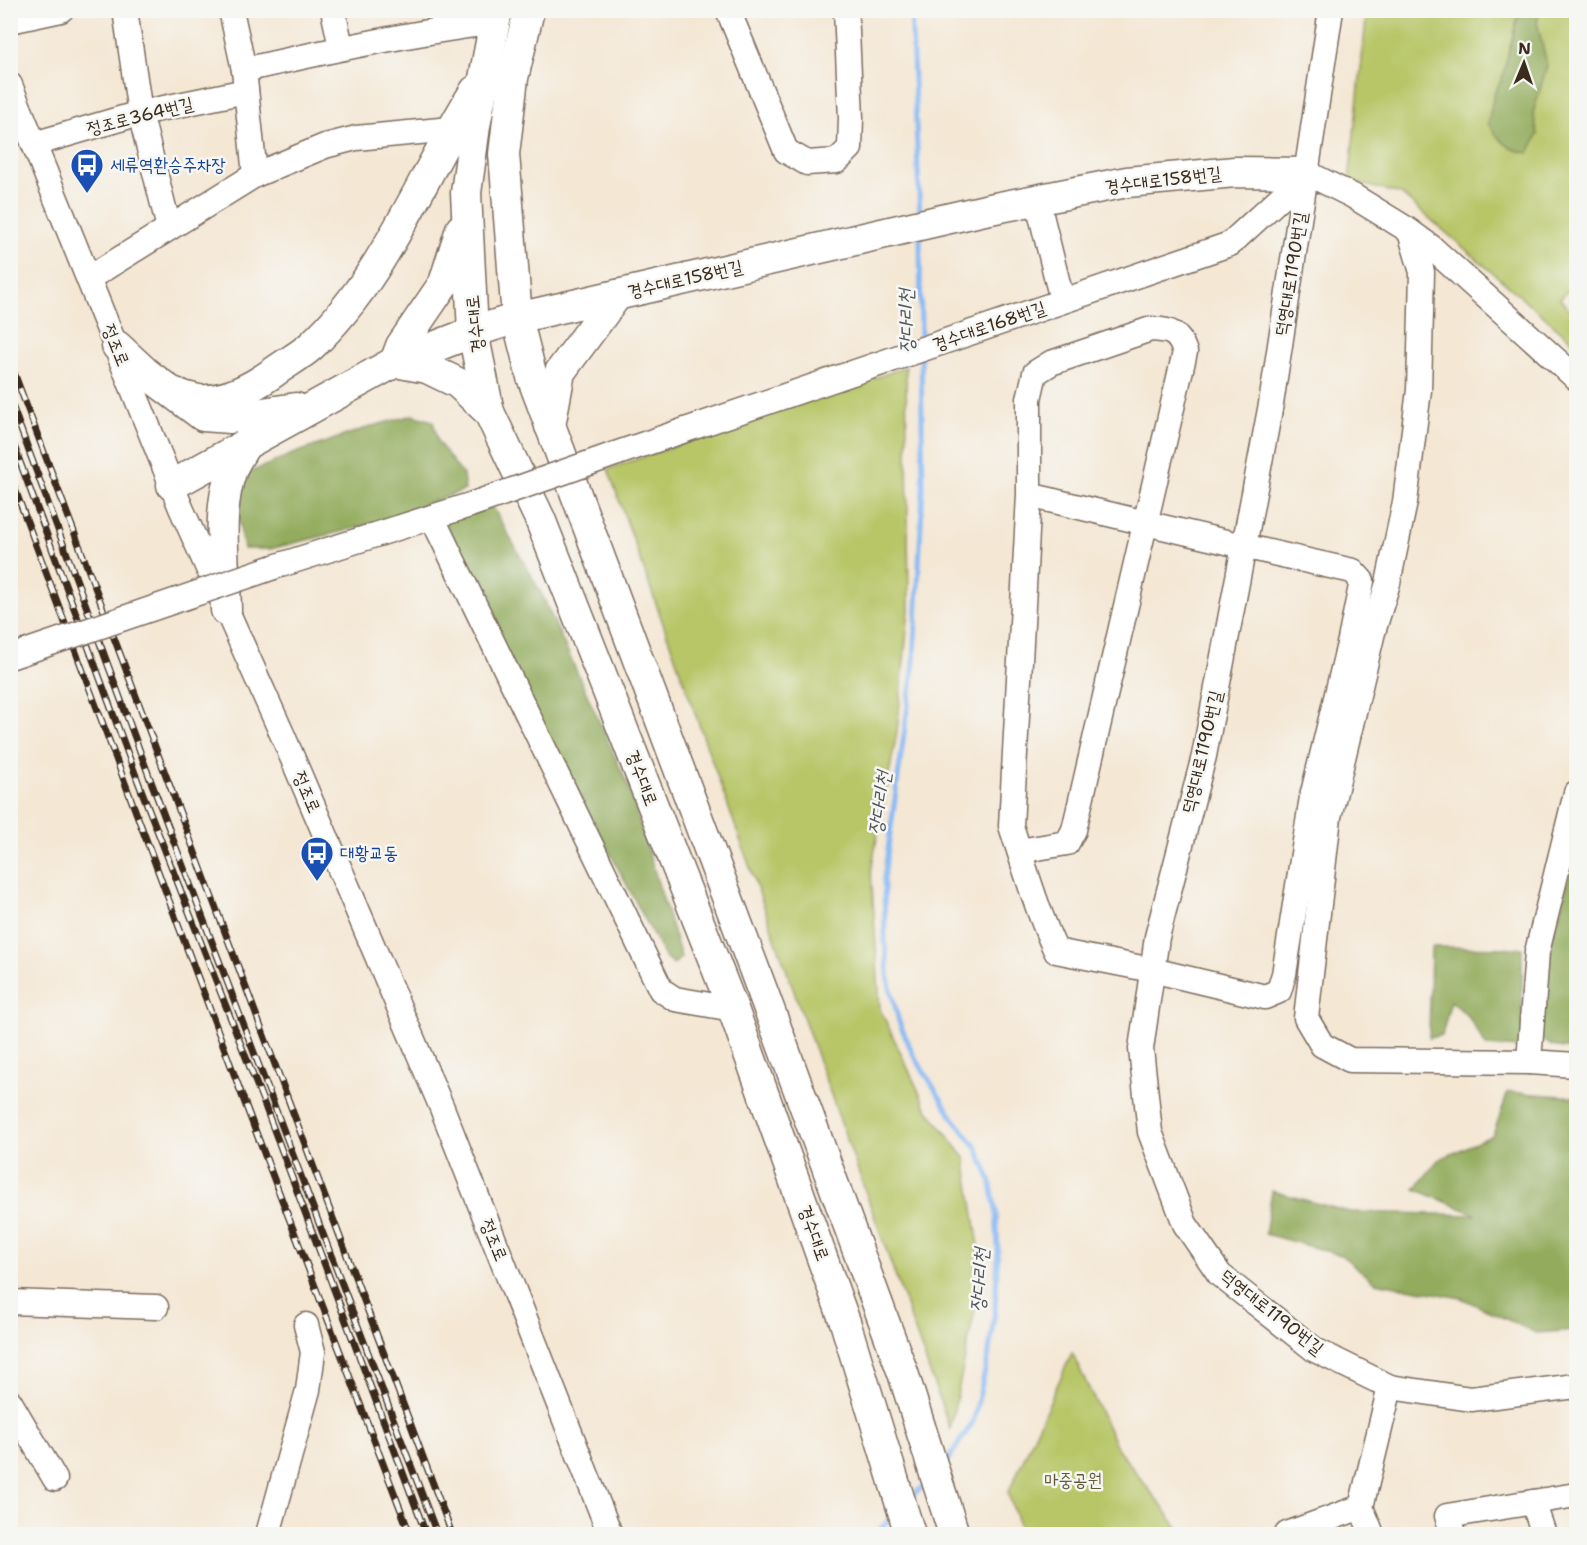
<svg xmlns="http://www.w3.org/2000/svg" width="1587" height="1545" viewBox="0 0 1587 1545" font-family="'Shantell Sans','Poor Story',sans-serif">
  <rect width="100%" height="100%" fill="#f6f6f2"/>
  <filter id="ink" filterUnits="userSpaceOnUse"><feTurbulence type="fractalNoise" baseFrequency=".0167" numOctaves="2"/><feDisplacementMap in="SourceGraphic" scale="12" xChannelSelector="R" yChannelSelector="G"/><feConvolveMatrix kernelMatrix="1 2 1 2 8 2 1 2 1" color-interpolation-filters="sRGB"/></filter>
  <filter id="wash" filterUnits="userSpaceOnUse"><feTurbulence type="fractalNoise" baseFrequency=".008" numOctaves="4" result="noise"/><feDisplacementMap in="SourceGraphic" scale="24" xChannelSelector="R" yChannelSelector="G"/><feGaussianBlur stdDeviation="1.35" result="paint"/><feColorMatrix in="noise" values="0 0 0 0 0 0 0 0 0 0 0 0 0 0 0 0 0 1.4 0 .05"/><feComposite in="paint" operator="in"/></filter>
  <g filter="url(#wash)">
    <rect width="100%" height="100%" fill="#f4e7d4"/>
    <g fill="#b8c668" stroke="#7a7843" stroke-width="1.5">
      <polygon points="1367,11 1519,11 1502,79 1494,94 1538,134 1533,113 1547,65 1537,23 1539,11 1576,11 1576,282 1560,299 1576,316 1576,344 1401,194 1349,181"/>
      <polygon points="906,367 909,609 897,732 871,870 880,1009 927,1109 965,1158 983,1272 950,1429 608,469"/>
      <polygon points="1072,1353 1118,1449 1183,1534 1022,1534 1008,1493"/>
    </g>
    <g fill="#92ab5c" stroke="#666a3d" stroke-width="1.5">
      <path d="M1519,11h20l-2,12 10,42 -14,48 5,21 -9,19c-20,-2 -31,-13 -41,-30l6,-29 8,-15z"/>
      <polygon points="413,415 433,421 438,442 463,475 465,490 364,526 270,549 244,549 239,522 237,494 248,473 290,455 369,427"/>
      <polygon points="493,507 542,595 627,783 681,957 674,964 666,959 511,666 445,521"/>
      <polygon points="1576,851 1576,1050 1552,1046 1539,1037 1549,953"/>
      <polygon points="1431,947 1522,948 1522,1048 1486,1046 1468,1016 1451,1001 1442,1035 1429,1038"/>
      <polygon points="1508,1092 1576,1097 1576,1330 1536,1333 1461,1298 1375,1282 1341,1255 1265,1234 1272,1191 1349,1212 1477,1215 1415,1189 1438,1160 1493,1135"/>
    </g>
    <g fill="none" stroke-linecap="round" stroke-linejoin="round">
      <g stroke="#89b9f4" stroke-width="5">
        <polyline points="911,10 920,216"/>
        <polyline points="920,234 921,342"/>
        <polyline points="921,357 923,487 914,663 884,877 885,943 889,983 899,1022 913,1054 953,1118 977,1148 990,1179 996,1211 998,1251 995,1310 988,1358 973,1422 943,1467"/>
        <polyline points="910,1498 928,1482"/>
        <polyline points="875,1534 893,1516"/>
      </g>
    </g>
  </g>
  <g filter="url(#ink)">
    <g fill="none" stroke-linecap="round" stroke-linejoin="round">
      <defs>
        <g id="minor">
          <polyline points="125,10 140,113 169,228"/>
          <polyline points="231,10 244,70 255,175"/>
          <polyline points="333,10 341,47"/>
          <polyline points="728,10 786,151 807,163 837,161 850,148 851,118 846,10"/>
          <polyline points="1331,10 1271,404 1204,756 1157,937 1141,1049 1150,1132 1185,1224 1220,1275 1315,1350 1390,1387 1471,1399 1576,1386"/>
          <polyline points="10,21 61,10"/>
          <path d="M244,70c83,-19 166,-37 251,-48"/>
          <polyline points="10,85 181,508 283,736 442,1108 610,1534"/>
          <polyline points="34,144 140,113 246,91"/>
          <polyline points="1037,199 1062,300"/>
          <polyline points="1410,232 1422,272 1419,390 1405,502 1388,583 1373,632 1329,817 1306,1018 1322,1045 1350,1060 1529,1062"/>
          <polyline points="89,278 255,175 325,146 356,138 451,129"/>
          <polyline points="615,454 1230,244 1307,173 1353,196 1405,228 1431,247 1576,378"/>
          <polyline points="432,517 661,990 675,999 733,1009"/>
          <polyline points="274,567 470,505"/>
          <polyline points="1576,793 1537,952 1529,1062 1576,1065"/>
          <path d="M1019,851l48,-8 7,-13 111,-478c-7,-20 -14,-22 -34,-23l-100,34 -16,10 -6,26v96l-18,331c14,42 26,85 45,125l96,19 113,27 14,-6 5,-17 28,-177 38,-157 12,-59 -9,-10c-109,-24 -216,-50 -324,-76"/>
          <polyline points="10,1302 156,1307"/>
          <polyline points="10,1402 55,1479"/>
          <polyline points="1533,1502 1544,1534"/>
          <polyline points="268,1534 308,1390 313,1352 306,1325"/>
          <polyline points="1287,1534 1361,1507"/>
          <polyline points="1372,1534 1361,1507 1390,1387"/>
          <polyline points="1453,1534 1447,1516 1576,1495"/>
        </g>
        <g id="major">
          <polyline points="497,10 475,126 466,193 473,332 489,412 540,519 733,1009 845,1322 910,1534"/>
          <polyline points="529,10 513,78 504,154 517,318 532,377 765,998 903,1373 954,1534"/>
          <polyline points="117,346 146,373 203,416 230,418 296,408"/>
          <polyline points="395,362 401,346 444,283 461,229"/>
          <polyline points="395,362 427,368 458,383 489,412"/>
          <path d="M172,392c9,3 18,7 27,8 26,2 54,-13 75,-28 12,-9 26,-16 37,-26 75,-70 110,-170 164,-255"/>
          <polyline points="550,426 560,372 617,295"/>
          <polyline points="172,485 395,362 473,332 517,318 985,210 1127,182 1235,172 1307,173"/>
          <path d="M226,610c-1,-46 -10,-97 6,-141 3,-8 9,-16 13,-24"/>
        </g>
      </defs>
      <use href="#minor" stroke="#7c6c5e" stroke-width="27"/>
      <use href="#major" stroke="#7c6c5e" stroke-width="33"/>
      <use href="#minor" stroke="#fff" stroke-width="24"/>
      <use href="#major" stroke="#fff" stroke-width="30"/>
      <defs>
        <g id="rail">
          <polyline points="10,362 452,1534"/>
          <polyline points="10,400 152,784 437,1534"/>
          <polyline points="10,435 139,784 265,1106 426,1534"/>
          <polyline points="10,476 249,1114 410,1534"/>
        </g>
      </defs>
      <use href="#rail" stroke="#3b2a1e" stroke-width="7"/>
      <use href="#rail" stroke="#f6f6f2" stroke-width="4.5" stroke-dasharray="14" stroke-linecap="butt"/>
      <defs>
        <g id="minor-bridge">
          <polyline points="470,505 615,454"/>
          <polyline points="10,657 274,567"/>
        </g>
      </defs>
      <use href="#minor-bridge" stroke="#7c6c5e" stroke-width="27" stroke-linecap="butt"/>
      <use href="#minor-bridge" stroke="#fff" stroke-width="24"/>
    </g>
  </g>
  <defs>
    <symbol id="bus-pin" viewBox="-11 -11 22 30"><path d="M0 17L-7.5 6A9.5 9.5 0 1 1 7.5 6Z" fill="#1a4fb4" stroke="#f6f6f2"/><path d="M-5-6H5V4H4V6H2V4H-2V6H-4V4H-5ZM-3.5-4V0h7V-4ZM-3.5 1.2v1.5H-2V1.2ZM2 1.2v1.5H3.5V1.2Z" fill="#fff"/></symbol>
  </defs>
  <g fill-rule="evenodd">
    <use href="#bus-pin" x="68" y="146" width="38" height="52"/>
    <use href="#bus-pin" x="298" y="834" width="38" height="52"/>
  </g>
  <g text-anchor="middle" stroke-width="5" stroke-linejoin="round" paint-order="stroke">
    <g font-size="18" fill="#3b2a1e" stroke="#f6f6f2">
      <text transform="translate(140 116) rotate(-14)" y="6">정조로364번길</text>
      <text transform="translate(1163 180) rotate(-7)" y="6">경수대로158번길</text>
      <text transform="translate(1291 274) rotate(-81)" y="6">덕영대로1190번길</text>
      <text transform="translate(685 279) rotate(-13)" y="6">경수대로158번길</text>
      <text transform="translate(475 324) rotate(-96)" y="6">경수대로</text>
      <text transform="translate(989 326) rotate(-19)" y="6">경수대로168번길</text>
      <text transform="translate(116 345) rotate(68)" y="6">정조로</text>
      <text transform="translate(1202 752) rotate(-77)" y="6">덕영대로1190번길</text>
      <text transform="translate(642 778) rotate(69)" y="6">경수대로</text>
      <text transform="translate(307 792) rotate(67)" y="6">정조로</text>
      <text transform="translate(814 1233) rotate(70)" y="6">경수대로</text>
      <text transform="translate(494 1240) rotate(68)" y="6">정조로</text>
      <text transform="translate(1272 1312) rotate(38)" y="6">덕영대로1190번길</text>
    </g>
    <g font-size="18" fill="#164399" stroke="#f6f6f2" text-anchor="start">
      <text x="110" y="171">세류역환승주차장</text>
      <text x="340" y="859">대황교동</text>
    </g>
    <g font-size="18" fill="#605934" stroke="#f6f6f2">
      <text x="1073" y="1486">마중공원</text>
    </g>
    <g font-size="20" font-style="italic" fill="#52555e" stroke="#f6f6f2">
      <text transform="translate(906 321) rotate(-91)" y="7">장다리천</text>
      <text transform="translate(879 803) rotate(-82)" y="7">장다리천</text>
      <text transform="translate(979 1280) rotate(-86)" y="7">장다리천</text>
    </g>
  </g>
  <rect width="1587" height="1545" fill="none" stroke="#f6f6f2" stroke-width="36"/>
  <g transform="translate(1524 63) rotate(2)" stroke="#f6f6f2" stroke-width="4.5" paint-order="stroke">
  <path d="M0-4.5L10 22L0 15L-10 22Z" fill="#3b2a1e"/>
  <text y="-9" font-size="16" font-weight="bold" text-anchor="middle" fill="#3b2a1e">N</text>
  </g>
</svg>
